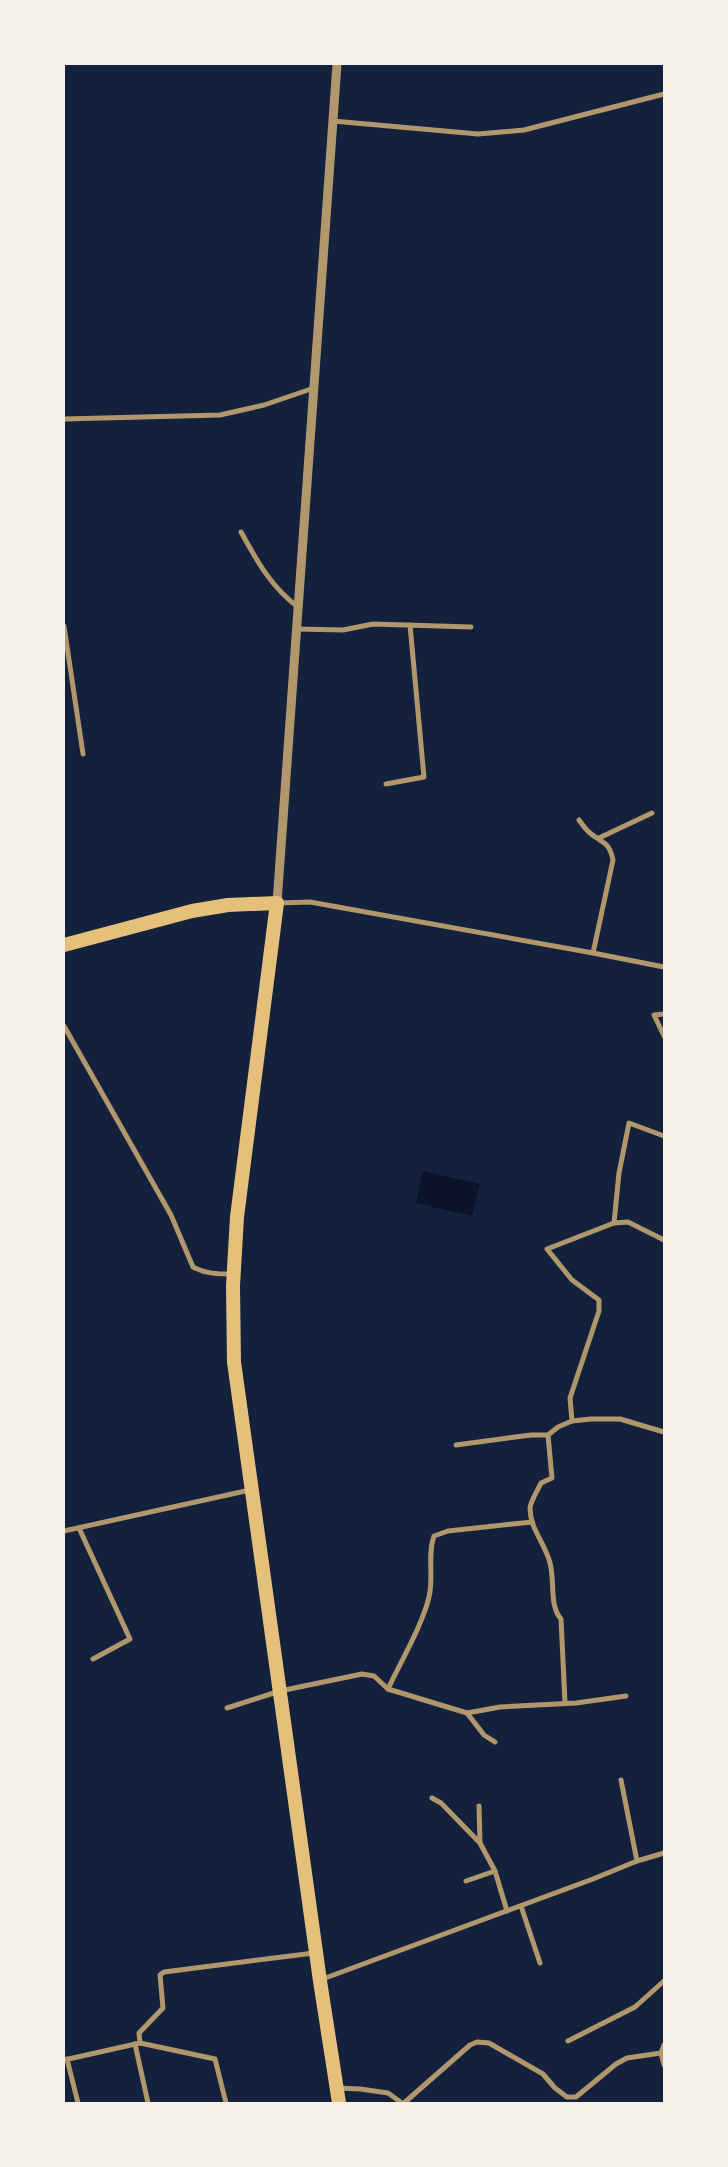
<svg xmlns="http://www.w3.org/2000/svg" width="728" height="2167" viewBox="0 0 728 2167" font-family="'Public Sans',sans-serif">
  <rect width="100%" height="100%" fill="#14213d"/>
  <polygon fill="#0b132b" points="423,1171 480,1184 472,1216 416,1203"/>
  <g fill="none" stroke-linecap="round" stroke-linejoin="round">
    <g stroke="#b1986c" stroke-width="5">
      <polyline points="333,121 478,134 524,130 664,94"/>
      <polyline points="64,419 220,415 264,405 314,388"/>
      <path d="M241,532c16,29 30,55 57,75"/>
      <polyline points="64,626 83,754"/>
      <polyline points="297,629 343,630 373,624 471,627"/>
      <polyline points="386,784 424,777 410,625"/>
      <path d="M579,820c3,4 7,10 11,13 13,11 19,8 23,27l-20,93"/>
      <polyline points="599,838 652,813"/>
      <polyline points="278,903 310,902 593,953 664,967"/>
      <polyline points="664,1014 654,1015 664,1036"/>
      <path d="M64,1026l107,189 22,52c13,7 25,7 39,7"/>
      <polyline points="614,1223 619,1173 629,1123 664,1136"/>
      <polyline points="572,1421 570,1398 599,1311 599,1300 572,1280 547,1249 614,1223 628,1222 664,1240"/>
      <path d="M548,1435l4,43 -11,5c-3,7 -10,17 -11,25 0,21 15,35 20,55 5,17 -1,43 11,56l4,84"/>
      <polyline points="456,1445 531,1435 548,1435 558,1427 572,1421 591,1419 620,1419 664,1432"/>
      <polyline points="79,1528 130,1639 93,1659"/>
      <polyline points="64,1531 250,1490"/>
      <path d="M388,1689c13,-28 34,-63 41,-92 5,-20 -2,-42 5,-61l14,-5 84,-9"/>
      <polyline points="227,1708 280,1691 362,1674 374,1676 388,1689 467,1713 500,1707 576,1703 626,1696"/>
      <polyline points="467,1713 484,1735 495,1742"/>
      <polyline points="621,1780 637,1861"/>
      <polyline points="432,1798 441,1803 480,1843"/>
      <polyline points="479,1806 480,1843 495,1871"/>
      <polyline points="466,1881 495,1871 507,1911"/>
      <polyline points="521,1906 540,1963"/>
      <polyline points="320,1980 593,1879 637,1861 664,1853"/>
      <polyline points="568,2041 635,2007 664,1981"/>
      <polyline points="140,2043 215,2059 226,2103"/>
      <polyline points="135,2044 148,2103"/>
      <polyline points="664,2045 661,2053 664,2065"/>
      <polyline points="67,2059 78,2103"/>
      <polyline points="64,2060 140,2043 139,2033 163,2008 160,1975 164,1972 314,1953"/>
      <polyline points="338,2088 360,2089 388,2093 402,2103"/>
      <polyline points="404,2103 470,2045 477,2042 489,2043 543,2074 555,2088 567,2097 576,2097 616,2064 627,2058 661,2053"/>
    </g>
    <polyline stroke="#b1986c" stroke-width="9" points="277,903 337,64"/>
    <polyline stroke="#e5c07b" stroke-width="14" points="64,945 192,911 228,905 277,903 237,1217 233,1286 234,1362 320,1981 339,2103"/>
  </g>
  <rect width="728" height="2167" fill="none" stroke="#f6f1e7" stroke-width="130"/>
</svg>
